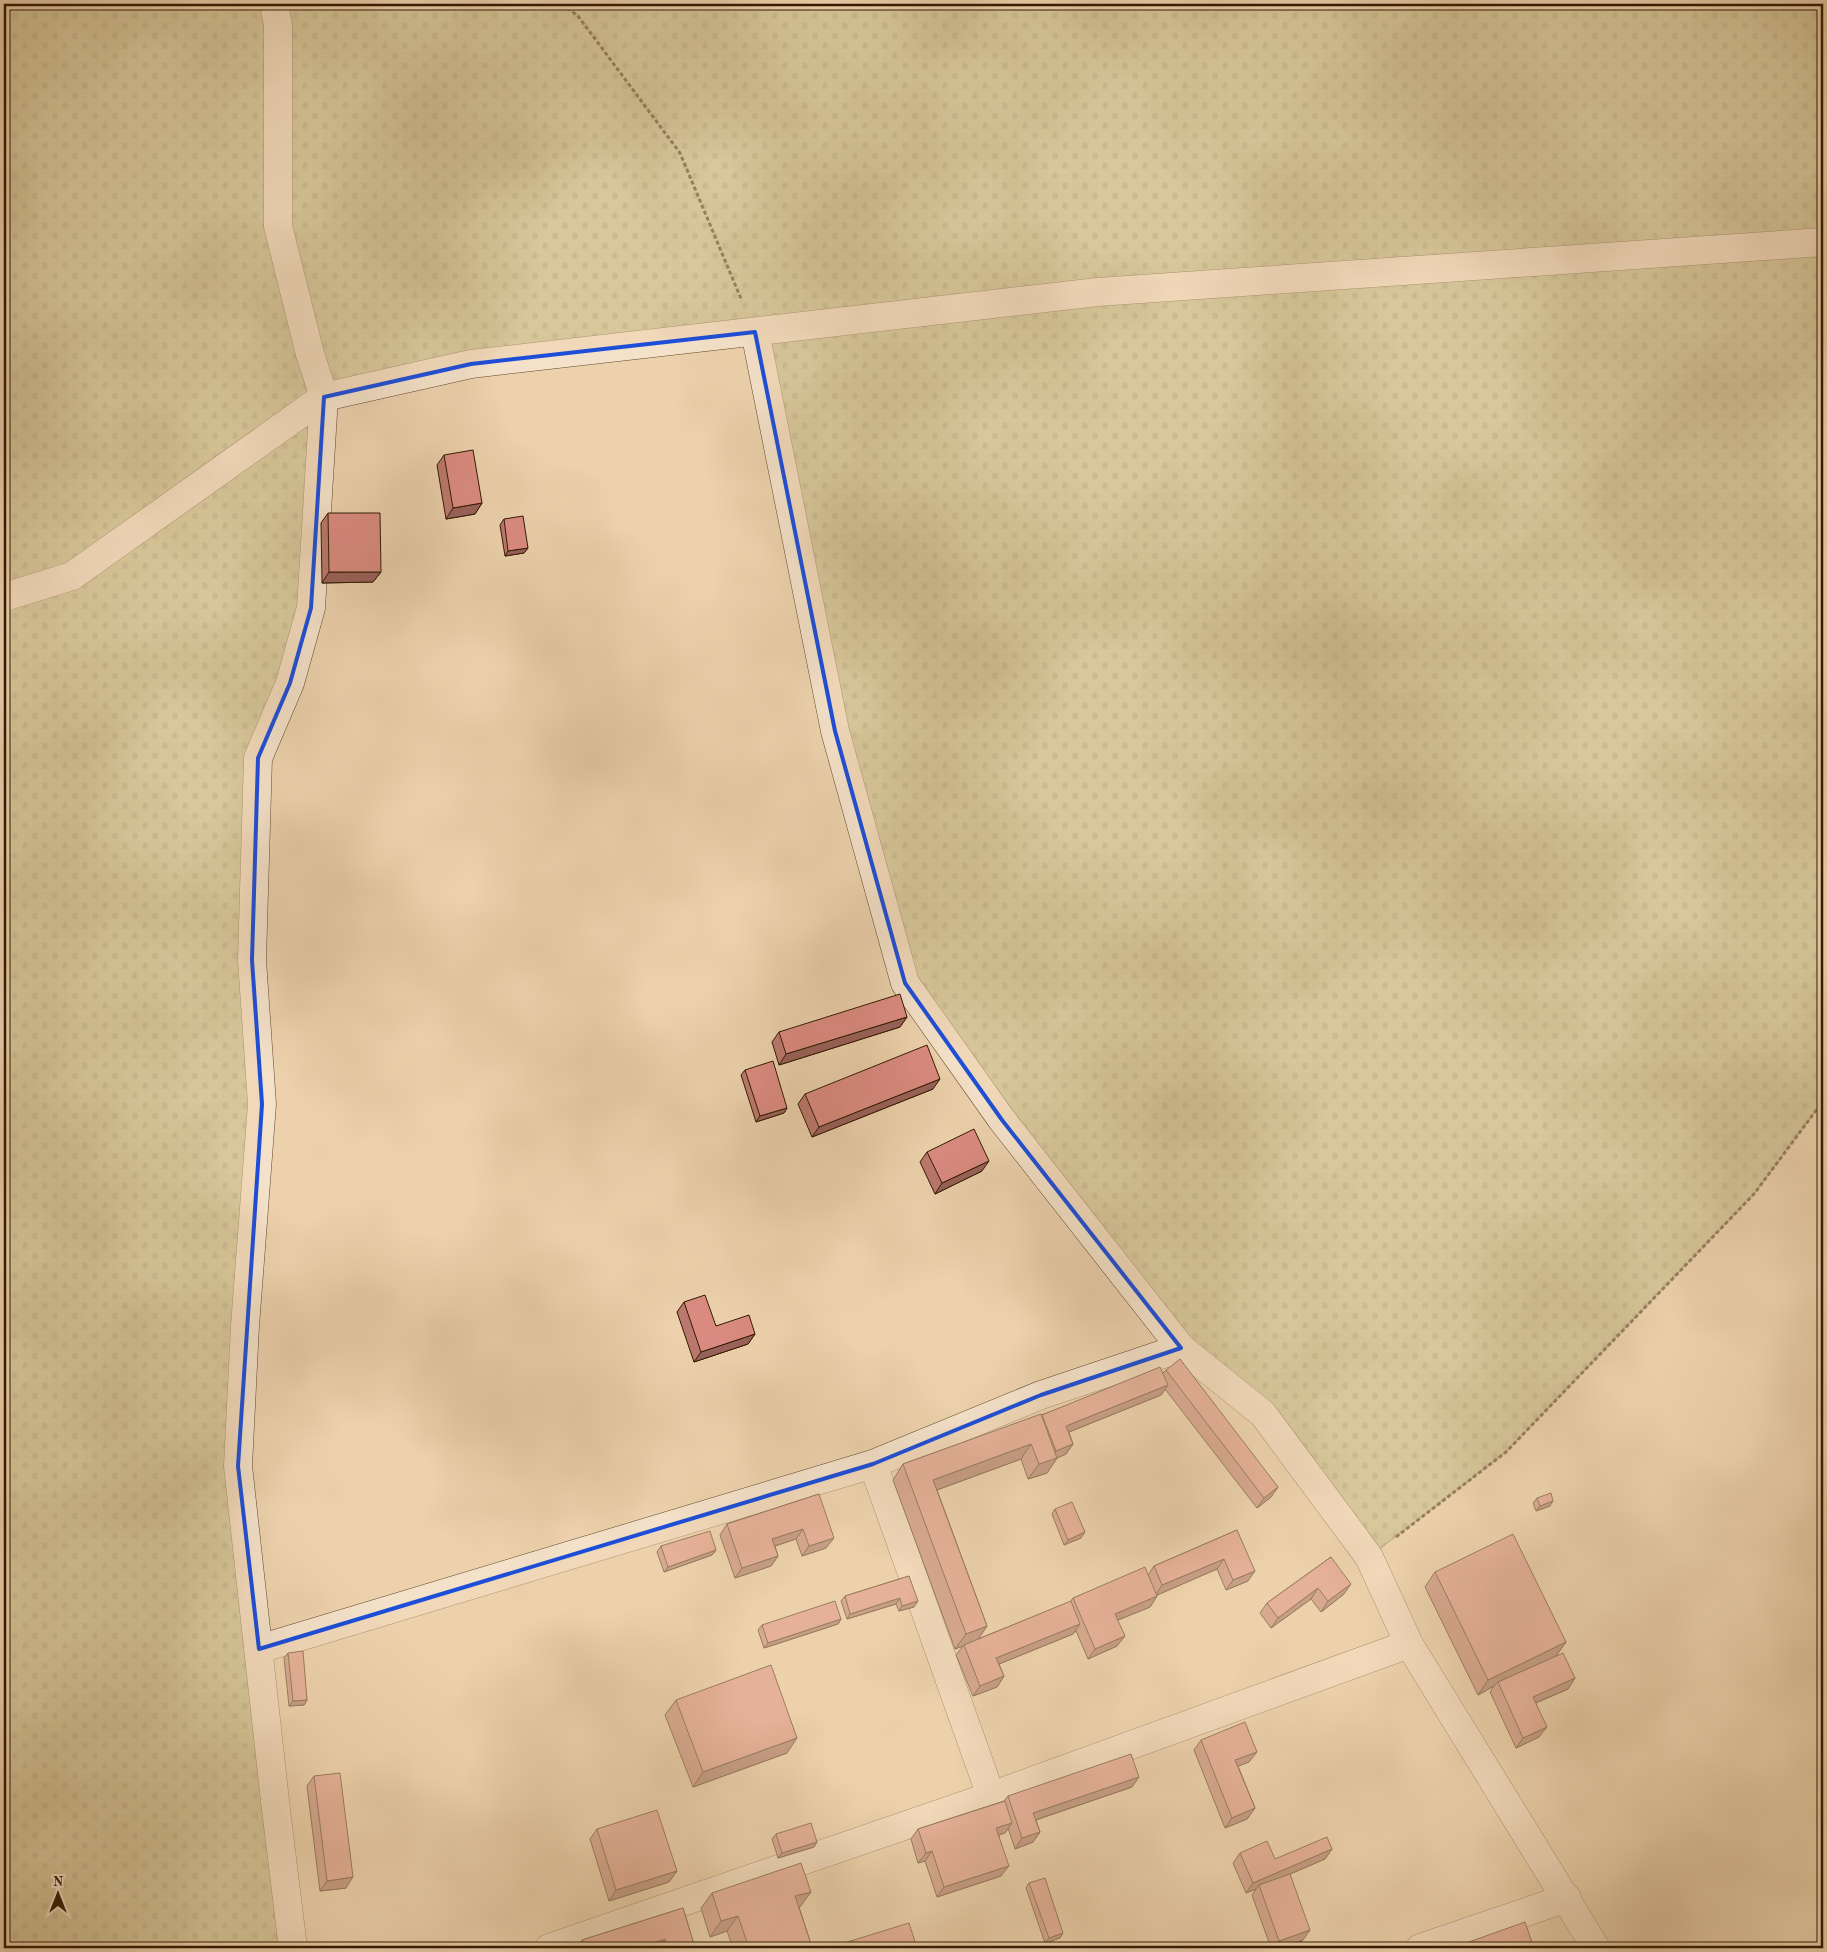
<svg xmlns="http://www.w3.org/2000/svg" width="1827" height="1952" viewBox="0 0 1827 1952" font-family="'Old Standard TT',serif">
  <defs>
    <pattern id="cemetery-stones" width="16" height="16" patternUnits="userSpaceOnUse" patternTransform="scale(1.25)"><rect width="16" height="16" fill="#bdba86"/><path d="M2 7V4a2 2 0 0 1 4 0v3zM10 15v-3a2 2 0 0 1 4 0v3z" fill="#a39f72"/></pattern>
  </defs>
  <rect width="100%" height="100%" fill="#ecd1ac"/>
  <filter id="stains"><feTurbulence type="fractalNoise" baseFrequency=".004" numOctaves="4"/><feColorMatrix values="0 0 0 0 .2 0 0 0 0 .09 0 0 0 0 .02 0 0 0 .5 -.17"/></filter>
  <radialGradient id="worn" r=".72"><stop offset=".6" stop-color="#630" stop-opacity="0"/><stop offset="1" stop-color="#630" stop-opacity=".3"/></radialGradient>
  <polygon fill="url(#cemetery-stones)" stroke="#786a43" points="4,4 1823,4 1823,1101 1754,1194 1506,1452 1369,1557 1263,1414 1181,1348 905,983 755,332 324,397 311,608 258,758 262,1104 238,1466 293,1948 4,1948"/>
  <g fill="none" stroke-linecap="round" stroke-linejoin="round">
    <defs>
      <g id="minor">
        <polyline points="274,4 278,25 278,226 310,354 324,397 311,608 290,683 258,758 252,960 262,1104 245,1326 238,1466 275,1801 293,1948"/>
        <polyline points="755,332 835,731 905,983 1002,1120 1181,1348 1263,1414 1369,1557 1409,1644 1596,1948"/>
        <polyline points="4,597 72,576 324,397 471,364 1098,292 1823,242"/>
        <polyline points="873,1464 991,1796"/>
        <polyline points="259,1649 873,1464 1041,1395 1181,1348"/>
        <polyline points="549,1948 991,1796 1409,1644"/>
        <polyline points="1420,1948 1567,1898"/>
      </g>
    </defs>
    <use href="#minor" stroke="#60472b" stroke-width="29"/>
    <g stroke="#321900" stroke-width="3" stroke-dasharray="4 2.5" stroke-linecap="butt">
      <polyline points="562,4 578,16 680,153 742,301"/>
      <polyline points="1396,1537 1506,1452 1754,1194 1823,1101"/>
    </g>
    <use href="#minor" stroke="#f3e1c9" stroke-width="28"/>
  </g>
  <g fill="#bc786f" stroke="#321900">
    <polygon points="444,455 482,503 475,514 446,519 437,465"/>
    <polygon points="328,513 381,572 373,582 322,583 321,523"/>
    <polygon points="504,519 528,548 524,553 505,556 500,525"/>
    <polygon points="907,1017 900,1027 779,1065 772,1042 779,1032"/>
    <polygon points="745,1070 787,1108 784,1113 756,1122 741,1075"/>
    <polygon points="933,1089 812,1137 798,1104 805,1094"/>
    <polygon points="927,1152 982,1171 935,1194 920,1162"/>
    <polygon points="684,1302 716,1326 755,1334 748,1344 694,1362 677,1312"/>
    <polygon points="1166,1370 1278,1487 1271,1497 1257,1508 1165,1389 1161,1395 1069,1432 1073,1444 1066,1454 1057,1458 1047,1473 1028,1479 1021,1459 937,1490 987,1626 978,1639 1070,1602 1073,1598 1148,1575 1154,1566 1237,1530 1248,1581 1226,1590 1217,1569 1157,1595 1157,1596 1150,1607 1118,1620 1117,1646 1088,1659 1076,1631 1073,1634 999,1664 1004,1676 997,1687 973,1696 956,1655 963,1646 955,1649 893,1480 903,1464 1041,1415 1163,1373"/>
    <polygon points="819,1494 826,1548 802,1556 796,1539 775,1546 778,1556 771,1566 735,1578 720,1535 727,1524"/>
    <polygon points="1537,1498 1550,1506 1536,1511 1533,1503"/>
    <polygon points="1055,1509 1081,1538 1064,1545 1052,1514"/>
    <polygon points="661,1546 716,1550 712,1555 664,1572 657,1552"/>
    <polygon points="1331,1557 1344,1594 1321,1612 1311,1599 1271,1628 1260,1613 1267,1603"/>
    <polygon points="1435,1572 1566,1642 1556,1656 1575,1678 1568,1689 1536,1703 1539,1737 1516,1748 1490,1692 1494,1686 1478,1695 1425,1587"/>
    <polygon points="909,1576 914,1607 899,1611 896,1604 847,1619 841,1601 845,1596"/>
    <polygon points="841,1619 838,1624 764,1648 758,1630 762,1625"/>
    <polygon points="288,1653 307,1700 304,1705 289,1706 284,1658"/>
    <polygon points="676,1700 787,1753 693,1787 665,1715"/>
    <polygon points="1201,1740 1249,1762 1238,1766 1255,1808 1247,1819 1225,1828 1194,1750"/>
    <polygon points="314,1776 346,1888 320,1891 307,1786"/>
    <polygon points="1132,1787 1036,1820 1040,1832 1033,1842 1015,1849 1008,1828 1005,1833 999,1835 1001,1876 937,1897 925,1861 918,1863 911,1839 918,1829 1004,1801 1008,1796"/>
    <polygon points="597,1829 677,1871 669,1882 609,1901 590,1839"/>
    <polygon points="776,1834 817,1842 814,1847 778,1858 772,1839"/>
    <polygon points="1332,1849 1325,1859 1290,1874 1303,1940 1285,1946 1304,1948 1271,1948 1252,1895 1256,1889 1246,1893 1233,1863 1240,1853 1275,1859"/>
    <polygon points="1029,1883 1060,1938 1045,1943 1026,1888"/>
    <polygon points="712,1893 800,1907 799,1907 811,1944 808,1948 733,1948 727,1931 710,1937 701,1908"/>
    <polygon points="683,1908 695,1948 576,1948 582,1940"/>
  </g>
  <g fill="#99615a" stroke="#321900">
    <polygon points="482,503 475,514 446,519 453,508"/>
    <polygon points="528,548 524,553 505,556 508,551"/>
    <polygon points="329,572 381,572 373,582 322,583"/>
    <polygon points="907,1017 900,1027 779,1065 786,1054"/>
    <polygon points="940,1079 933,1089 812,1137 819,1127"/>
    <polygon points="787,1108 784,1113 756,1122 760,1116"/>
    <polygon points="989,1161 982,1171 935,1194 942,1183"/>
    <polygon points="755,1334 748,1344 694,1362 701,1352"/>
    <polygon points="1168,1385 1161,1395 1059,1436 1066,1426"/>
    <polygon points="1031,1444 1021,1459 923,1495 933,1480"/>
    <polygon points="1073,1444 1066,1454 1057,1458 1047,1473 1028,1479 1039,1464 1050,1460 1056,1451"/>
    <polygon points="1278,1487 1271,1497 1257,1508 1264,1498"/>
    <polygon points="1553,1501 1550,1506 1536,1511 1540,1506"/>
    <polygon points="803,1529 796,1539 765,1549 772,1539"/>
    <polygon points="1085,1532 1081,1538 1064,1545 1068,1540"/>
    <polygon points="834,1538 826,1548 802,1556 809,1546"/>
    <polygon points="716,1550 712,1555 664,1572 668,1567"/>
    <polygon points="778,1556 771,1566 735,1578 742,1568"/>
    <polygon points="1224,1559 1217,1569 1155,1596 1162,1585"/>
    <polygon points="1255,1571 1248,1581 1226,1590 1233,1580"/>
    <polygon points="1351,1584 1344,1594 1321,1612 1328,1601"/>
    <polygon points="1318,1588 1311,1599 1271,1628 1278,1618"/>
    <polygon points="1157,1596 1150,1607 1108,1624 1115,1614"/>
    <polygon points="900,1598 896,1604 847,1619 850,1614"/>
    <polygon points="918,1601 914,1607 899,1611 902,1606"/>
    <polygon points="841,1619 838,1624 764,1648 768,1643"/>
    <polygon points="1080,1624 1073,1634 989,1668 996,1658"/>
    <polygon points="987,1626 977,1641 964,1645 963,1646 955,1649 966,1634"/>
    <polygon points="1125,1636 1117,1646 1088,1659 1095,1649"/>
    <polygon points="1566,1642 1555,1657 1498,1682 1494,1686 1478,1695 1488,1680"/>
    <polygon points="1004,1676 997,1687 973,1696 980,1686"/>
    <polygon points="1575,1678 1568,1689 1526,1707 1533,1697"/>
    <polygon points="307,1700 304,1705 289,1706 293,1701"/>
    <polygon points="1547,1727 1539,1737 1516,1748 1523,1738"/>
    <polygon points="797,1738 787,1753 693,1787 703,1772"/>
    <polygon points="1257,1752 1249,1762 1228,1770 1235,1760"/>
    <polygon points="1139,1777 1132,1787 1026,1823 1033,1813"/>
    <polygon points="1255,1808 1247,1819 1225,1828 1232,1818"/>
    <polygon points="1012,1823 1005,1833 989,1838 996,1828"/>
    <polygon points="1040,1832 1033,1842 1015,1849 1022,1838"/>
    <polygon points="817,1842 814,1847 778,1858 782,1853"/>
    <polygon points="1332,1849 1325,1859 1260,1887 1259,1885 1256,1889 1246,1893 1253,1883"/>
    <polygon points="932,1851 925,1861 918,1863 926,1853"/>
    <polygon points="1009,1866 1001,1876 937,1897 944,1887"/>
    <polygon points="677,1871 669,1882 609,1901 616,1890"/>
    <polygon points="353,1877 346,1888 320,1891 327,1881"/>
    <polygon points="811,1892 800,1907 784,1912 795,1896"/>
    <polygon points="738,1916 727,1931 710,1937 721,1921"/>
    <polygon points="1310,1930 1303,1940 1280,1948 1274,1948 1279,1941"/>
    <polygon points="1063,1933 1060,1938 1045,1943 1049,1938"/>
    <polygon points="665,1939 659,1948 636,1948"/>
    <polygon points="811,1944 808,1948 799,1948"/>
  </g>
  <g fill="#db8b81" stroke="#321900">
    <polygon points="473,450 482,503 453,508 444,455"/>
    <polygon points="328,513 380,513 381,572 329,572"/>
    <polygon points="523,516 528,548 508,551 504,519"/>
    <polygon points="900,994 907,1017 786,1054 779,1032"/>
    <polygon points="927,1045 940,1079 819,1127 805,1094"/>
    <polygon points="773,1061 787,1108 760,1116 745,1070"/>
    <polygon points="974,1129 989,1161 942,1183 927,1152"/>
    <polygon points="705,1295 716,1326 749,1315 755,1334 701,1352 684,1302"/>
    <polygon points="1180,1359 1278,1487 1264,1498 1166,1370"/>
    <polygon points="1160,1367 1168,1385 1066,1426 1073,1444 1056,1451 1042,1415"/>
    <polygon points="1041,1414 1057,1458 1039,1464 1031,1444 933,1480 987,1626 966,1634 903,1464"/>
    <polygon points="1551,1493 1553,1501 1540,1506 1537,1498"/>
    <polygon points="819,1494 834,1538 809,1546 803,1529 772,1539 778,1556 742,1568 727,1524"/>
    <polygon points="1072,1502 1085,1532 1068,1540 1055,1509"/>
    <polygon points="1237,1530 1255,1571 1233,1580 1224,1559 1162,1585 1154,1566"/>
    <polygon points="710,1531 716,1550 668,1567 661,1546"/>
    <polygon points="1513,1534 1566,1642 1488,1680 1435,1572"/>
    <polygon points="1331,1557 1351,1584 1328,1601 1318,1588 1278,1618 1267,1603"/>
    <polygon points="1145,1567 1157,1596 1115,1614 1125,1636 1095,1649 1073,1598"/>
    <polygon points="909,1576 918,1601 902,1606 900,1598 850,1614 845,1596"/>
    <polygon points="835,1601 841,1619 768,1643 762,1625"/>
    <polygon points="1071,1601 1080,1624 996,1658 1004,1676 980,1686 964,1645"/>
    <polygon points="303,1651 307,1700 293,1701 288,1653"/>
    <polygon points="1563,1653 1575,1678 1533,1697 1547,1727 1523,1738 1498,1682"/>
    <polygon points="771,1665 797,1738 703,1772 676,1700"/>
    <polygon points="1245,1722 1257,1752 1235,1760 1255,1808 1232,1818 1201,1740"/>
    <polygon points="1131,1754 1139,1777 1033,1813 1040,1832 1022,1838 1008,1796"/>
    <polygon points="340,1773 353,1877 327,1881 314,1776"/>
    <polygon points="1005,1801 1012,1823 996,1828 1009,1866 944,1887 932,1851 926,1853 918,1829"/>
    <polygon points="657,1810 677,1871 616,1890 597,1829"/>
    <polygon points="811,1823 817,1842 782,1853 776,1834"/>
    <polygon points="1327,1837 1332,1849 1253,1883 1240,1853 1267,1841 1275,1859"/>
    <polygon points="801,1863 811,1892 795,1896 811,1944 799,1948 749,1948 738,1916 721,1921 712,1893"/>
    <polygon points="1290,1874 1310,1930 1279,1941 1259,1885"/>
    <polygon points="1045,1878 1063,1933 1049,1938 1029,1883"/>
    <polygon points="683,1908 695,1948 668,1948 665,1939 636,1948 585,1948 582,1940"/>
    <polygon points="1525,1922 1534,1948 1452,1948"/>
    <polygon points="909,1923 917,1948 828,1948"/>
    <polygon points="1302,1941 1304,1948 1280,1948"/>
  </g>
  <path d="M0 0H1827V1952H0ZM755,332l80,399 70,252 97,137 179,228 -140,47 -168,69 -614,185 -21,-183 24,-362 -10,-144 6,-202 32,-75 21,-75 13,-211 147,-33z" fill="#ecd1ac" fill-opacity=".55" fill-rule="evenodd"/>
  <path fill="none" stroke="#1d4ed8" stroke-width="4" stroke-linejoin="round" d="M755,332l80,399 70,252 97,137 179,228 -140,47 -168,69 -614,185 -21,-183 24,-362 -10,-144 6,-202 32,-75 21,-75 13,-211 147,-33z"/>
  <rect width="1827" height="1952" fill="none" stroke="#ecd1ac" stroke-width="20"/>
  <rect x="5" y="5" width="1817" height="1942" fill="none" stroke="#321900" stroke-width="2.5"/>
  <rect x="10" y="10" width="1807" height="1932" fill="none" stroke="#321900"/>
  <g transform="translate(58 1894)" stroke="#f3e1c9" stroke-width="4" paint-order="stroke">
  <path d="M0-4L9 19L0 12L-9 19Z" fill="#321900"/>
  <text y="-8" font-size="14" font-weight="bold" text-anchor="middle" fill="#321900">N</text>
  </g>
  <rect width="100%" height="100%" filter="url(#stains)"/>
  <rect width="100%" height="100%" fill="url(#worn)"/>
</svg>
